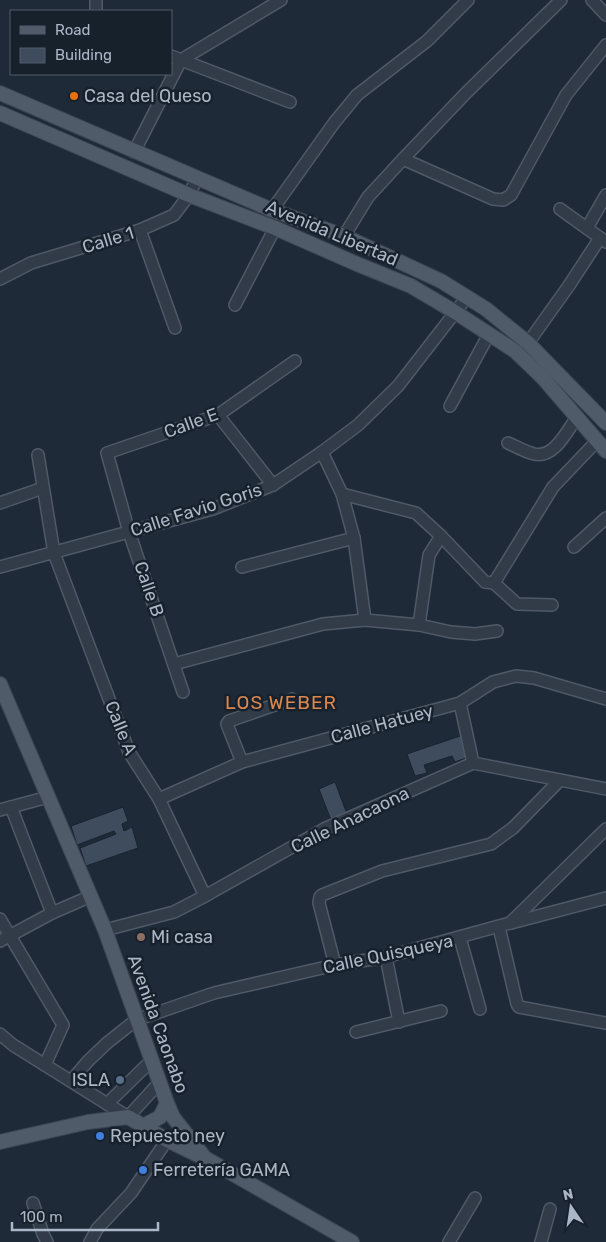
<svg xmlns="http://www.w3.org/2000/svg" width="606" height="1242" viewBox="0 0 606 1242" font-family="Rubik,sans-serif">
  <rect width="100%" height="100%" fill="#1e2a38"/>
  <g fill="#3e4c5d" stroke="#19232f">
    <polygon points="463,735 466,758 455,762 452,756 424,765 427,773 415,776 407,754"/>
    <polygon points="335,782 347,814 331,820 319,789"/>
    <polygon points="123,807 128,821 122,824 124,831 132,827 138,848 86,866 80,848 116,834 114,831 77,845 71,826"/>
  </g>
  <g fill="none" stroke-linecap="round" stroke-linejoin="round">
    <defs>
      <g id="minor">
        <polyline points="592,0 606,15"/>
        <polyline points="96,11 96,0"/>
        <polyline points="171,56 290,102"/>
        <polyline points="134,152 181,60 281,0"/>
        <polyline points="403,159 493,199 503,200 511,195 566,95 606,45"/>
        <polyline points="560,209 606,242"/>
        <polyline points="272,210 334,123 357,95 427,41 468,0"/>
        <polyline points="587,228 606,195"/>
        <polyline points="140,230 175,328"/>
        <polyline points="344,236 368,197 403,159 466,93 561,0"/>
        <polyline points="0,279 31,263 140,230 174,215 189,195 197,178"/>
        <polyline points="235,305 275,228"/>
        <polyline points="528,343 570,284 600,238"/>
        <polyline points="450,406 489,334"/>
        <polyline points="218,415 273,485"/>
        <path d="M508,443c9,4 18,9 26,11 20,5 33,-23 43,-37"/>
        <polyline points="322,452 342,494 354,538 365,620"/>
        <polyline points="38,455 54,553 129,752 159,799 205,896"/>
        <polyline points="342,494 416,513 441,536 485,582 494,583 553,487 596,442"/>
        <polyline points="0,503 43,488"/>
        <polyline points="574,547 606,518"/>
        <polyline points="0,567 213,509 273,485 322,452 358,425 398,386 467,297"/>
        <polyline points="242,567 354,538"/>
        <polyline points="494,583 517,604 552,605"/>
        <polyline points="419,625 429,555 441,536"/>
        <polyline points="174,664 323,624 365,620 419,625 451,632 475,634 497,631"/>
        <polyline points="183,692 129,532 107,453 218,415 295,361"/>
        <polyline points="460,703 473,763"/>
        <polyline points="242,762 228,727 227,724 229,721 292,699"/>
        <polyline points="159,799 242,762 460,703 493,682 516,676 534,678 606,699"/>
        <polyline points="11,807 52,913"/>
        <polyline points="0,810 48,797"/>
        <polyline points="0,919 63,1025 45,1065"/>
        <polyline points="511,923 606,898"/>
        <polyline points="499,927 517,1004 519,1007 606,1023"/>
        <polyline points="105,930 174,912 205,896 324,829 473,763 606,789"/>
        <polyline points="460,938 480,1009"/>
        <polyline points="0,941 52,913 91,896"/>
        <polyline points="386,957 399,1022"/>
        <polyline points="335,965 319,903 320,897 322,895 382,871 491,844 513,828 560,780"/>
        <polyline points="356,1032 441,1011"/>
        <polyline points="0,1034 13,1045 128,1117 159,1083"/>
        <polyline points="71,1081 88,1061 107,1043 136,1020 214,993 335,965 386,957 510,923 606,829"/>
        <polyline points="107,1104 151,1061"/>
        <polyline points="33,1203 43,1234 47,1242"/>
        <polyline points="90,1242 97,1229 131,1193 167,1140"/>
        <polyline points="449,1242 475,1198"/>
        <polyline points="541,1242 550,1209"/>
      </g>
      <g id="major">
        <polyline points="0,93 272,210 344,236 441,281 486,309 528,343 606,423"/>
        <polyline points="0,113 189,195 275,228 357,264 411,286 455,312 515,351 543,378 606,451"/>
        <polyline points="0,684 105,930 167,1103 173,1117 205,1158 352,1242"/>
        <polyline points="143,1126 160,1117 167,1103"/>
        <polyline points="0,1142 88,1122 128,1117 167,1140 202,1157"/>
      </g>
    </defs>
    <use href="#minor" stroke="#4f5967" stroke-width="14"/>
    <use href="#major" stroke="#3b4552" stroke-width="16"/>
    <use href="#minor" stroke="#313c48" stroke-width="11"/>
    <use href="#major" stroke="#4f5b69" stroke-width="14"/>
  </g>
  <circle fill="#e8710a" stroke="#17212c" stroke-width="2" cx="74" cy="96" r="5"/>
  <circle fill="#8d6e63" stroke="#17212c" stroke-width="2" cx="141" cy="937" r="5"/>
  <circle fill="#5c6f8a" stroke="#17212c" stroke-width="2" cx="120" cy="1080" r="5"/>
  <g fill="#3f7fe0" stroke="#17212c" stroke-width="2">
    <circle cx="100" cy="1136" r="5"/>
    <circle cx="143" cy="1170" r="5"/>
  </g>
  <g text-anchor="middle" stroke-width="5" stroke-linejoin="round" paint-order="stroke">
    <g font-size="18" fill="#abb6c6" stroke="#17212c" text-anchor="start">
      <text x="84" y="102">Casa del Queso</text>
      <text x="151" y="943">Mi casa</text>
      <text x="110" y="1086" text-anchor="end">ISLA</text>
      <text x="110" y="1142">Repuesto ney</text>
      <text x="153" y="1176">Ferretería GAMA</text>
    </g>
    <g font-size="18" fill="#abb6c6" stroke="#17212c">
      <text transform="translate(332 233) rotate(23)" y="6">Avenida Libertad</text>
      <text transform="translate(108 240) rotate(-17)" y="6">Calle 1</text>
      <text transform="translate(191 423) rotate(-20)" y="6">Calle E</text>
      <text transform="translate(196 510) rotate(-18)" y="6">Calle Favio Goris</text>
      <text transform="translate(149 589) rotate(71)" y="6">Calle B</text>
      <text transform="translate(382 724) rotate(-15)" y="6">Calle Hatuey</text>
      <text transform="translate(121 728) rotate(68)" y="6">Calle A</text>
      <text transform="translate(350 820) rotate(-26)" y="6">Calle Anacaona</text>
      <text transform="translate(388 954) rotate(-12)" y="6">Calle Quisqueya</text>
      <text transform="translate(158 1024) rotate(70)" y="6">Avenida Caonabo</text>
    </g>
    <g font-size="19" letter-spacing="1" fill="#dc8750" stroke="#17212c">
      <text x="281" y="709">LOS WEBER</text>
    </g>
  </g>
  <rect x="10" y="10" width="162" height="65" fill="#17212c" stroke="#525d6a"/>
  <rect x="20" y="26" width="25" height="8" fill="#4f5b69" stroke="#525d6a"/>
  <text x="55" y="35" font-size="15" fill="#abb6c6">Road</text>
  <rect x="20" y="48" width="25" height="15" fill="#3e4c5d" stroke="#525d6a"/>
  <text x="55" y="60" font-size="15" fill="#abb6c6">Building</text>
  <g transform="translate(571 1207) rotate(347)" stroke="#17212c" stroke-width="4" paint-order="stroke">
  <path d="M0-4L9 19L0 12L-9 19Z" fill="#abb6c6"/>
  <text y="-8" font-size="14" font-weight="bold" text-anchor="middle" fill="#abb6c6">N</text>
  </g>
  <path d="M12 1222v8h146v-8" fill="none" stroke="#abb6c6" stroke-width="2.5"/>
  <text x="20" y="1222" font-size="15" fill="#abb6c6" stroke="#17212c" stroke-width="4" paint-order="stroke">100 m</text>
</svg>
